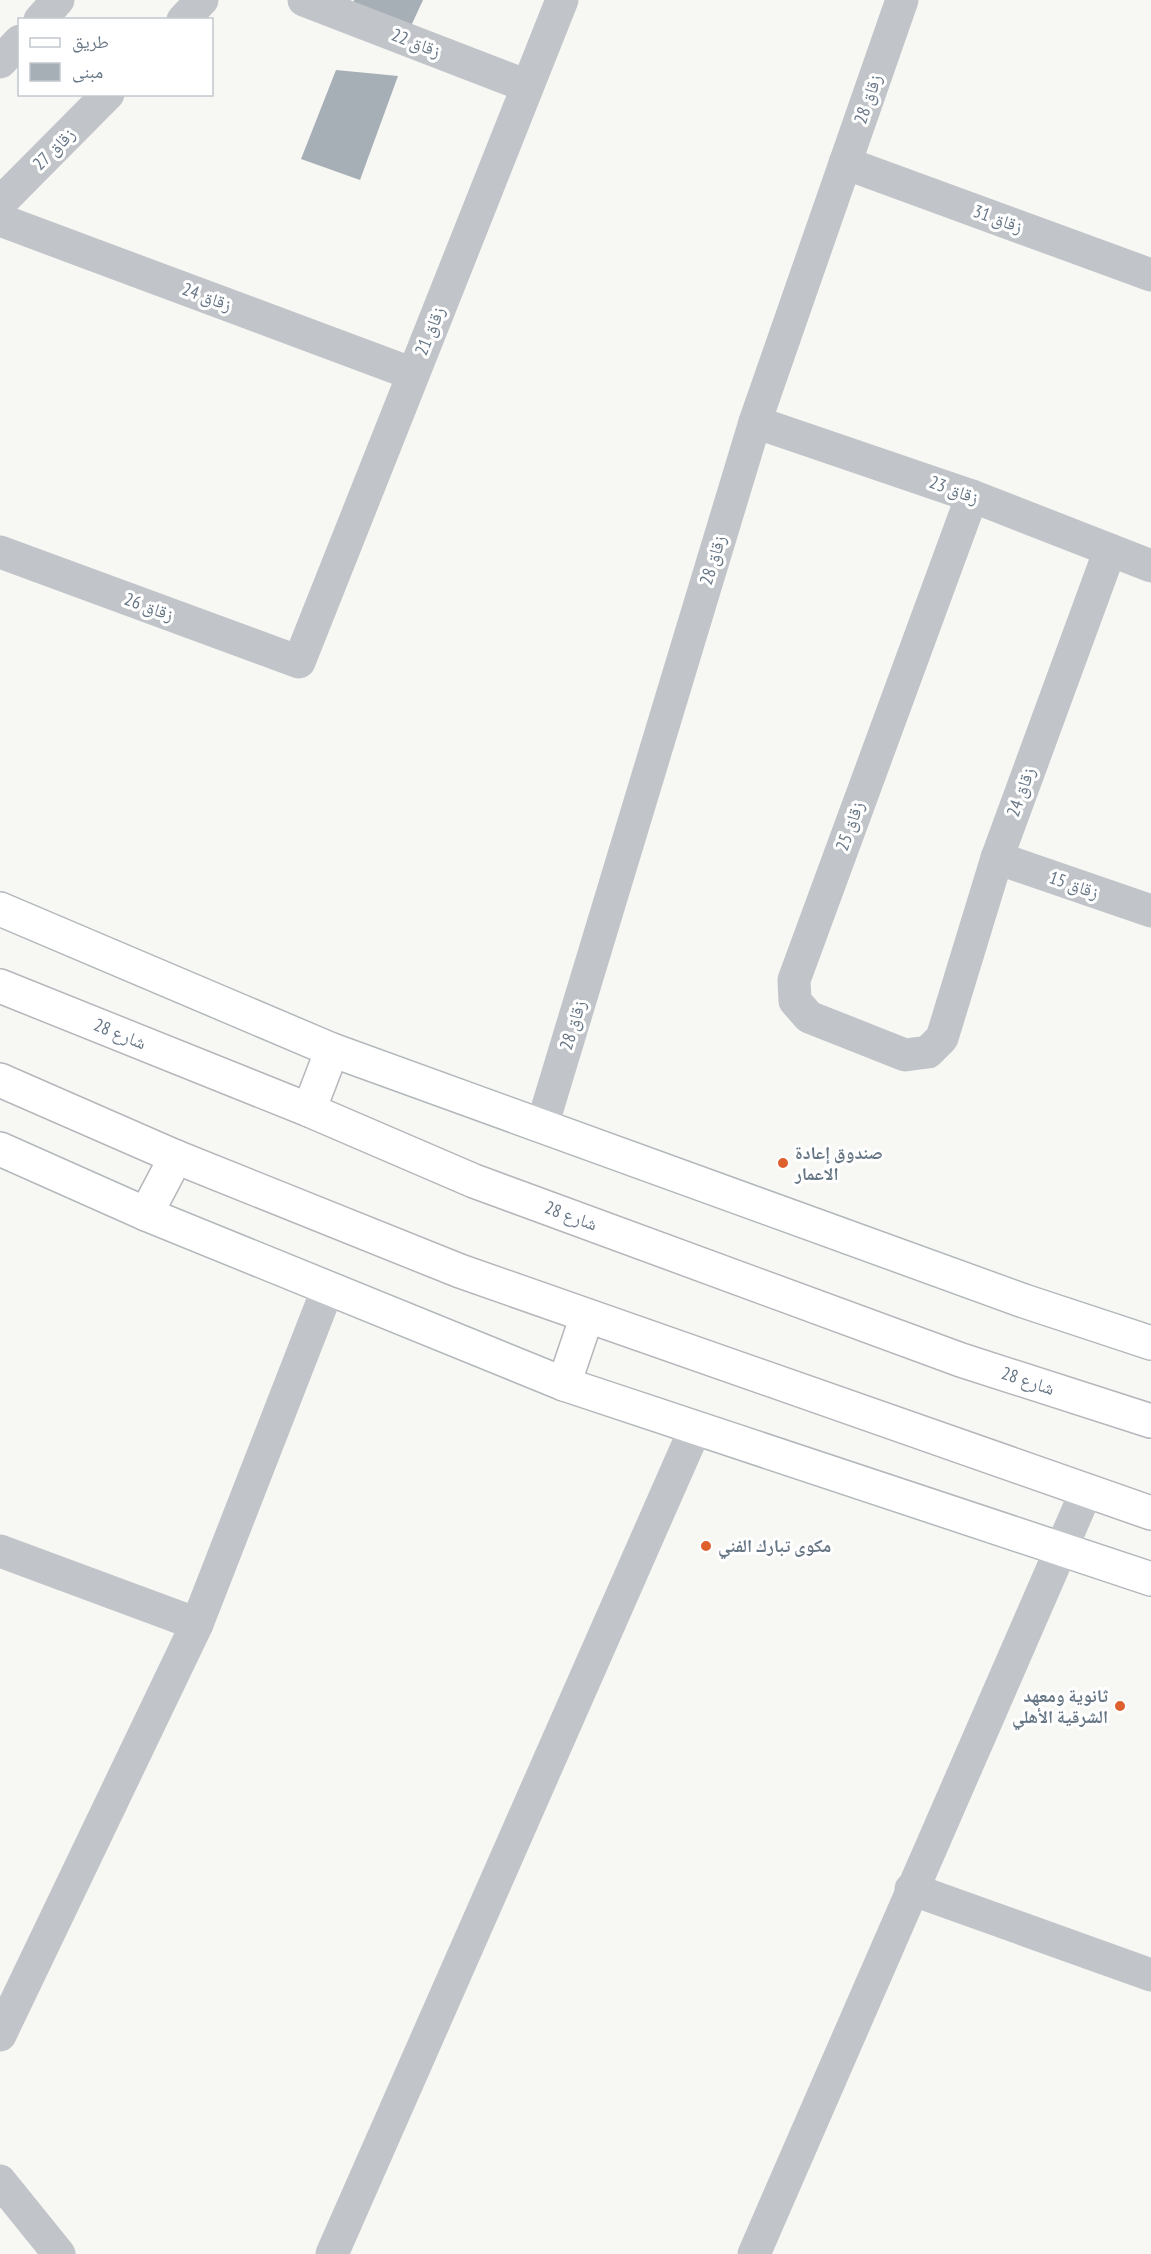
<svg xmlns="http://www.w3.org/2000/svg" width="1151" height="2254" viewBox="0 0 1151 2254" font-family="'PT Sans Narrow','Noto Naskh Arabic',sans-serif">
  <rect width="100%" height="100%" fill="#f7f7f4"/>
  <g fill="#a7afb6">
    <polygon points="354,0 423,0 411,26 353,7"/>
    <polygon points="336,70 398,76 360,180 301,159"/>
  </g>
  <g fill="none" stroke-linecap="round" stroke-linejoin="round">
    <defs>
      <g id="secondary">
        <polyline points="0,909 332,1050 1024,1301 1151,1343"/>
        <polyline points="0,1149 146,1214 564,1384 1151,1579"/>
      </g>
      <g id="trunk">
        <polyline points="0,986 309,1110 474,1181 961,1360 1151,1421"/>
        <polyline points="0,1080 176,1157 460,1271 1151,1513"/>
        <polyline points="309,1110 332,1050"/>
        <polyline points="146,1214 176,1157"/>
        <polyline points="564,1384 587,1316"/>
      </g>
    </defs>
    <use href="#secondary" stroke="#b3b8bd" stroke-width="36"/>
    <use href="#trunk" stroke="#b4b7bb" stroke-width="36"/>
    <g stroke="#c1c4c8" stroke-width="33">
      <polyline points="304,0 527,86"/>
      <polyline points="40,20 58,0"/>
      <polyline points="183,20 202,0"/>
      <polyline points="0,62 20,41"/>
      <polyline points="845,163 1151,275"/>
      <polyline points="0,203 108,94"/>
      <polyline points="0,220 413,374"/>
      <polyline points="755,422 972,496 1151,566"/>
      <polyline points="972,496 794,980 795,1001 809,1017 905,1055 928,1052 942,1038 997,858 1110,550"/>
      <polyline points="0,552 299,662 562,0"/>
      <polyline points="997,858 1151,911"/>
      <polyline points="542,1126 755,422 902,0"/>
      <polyline points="0,1551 197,1624"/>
      <polyline points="911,1889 1151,1975"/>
      <polyline points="0,2035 197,1624 328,1288"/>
      <polyline points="0,2181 59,2254"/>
      <polyline points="332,2254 695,1429"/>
      <polyline points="754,2254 1086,1492"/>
    </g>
    <use href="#secondary" stroke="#fff" stroke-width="33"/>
    <use href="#trunk" stroke="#fff" stroke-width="33"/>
  </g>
  <g fill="#de602d" stroke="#fff" stroke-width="2">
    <circle cx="783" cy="1163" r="6"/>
    <circle cx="706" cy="1546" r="6"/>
    <circle cx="1120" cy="1706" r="6"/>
  </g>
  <g text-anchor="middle" stroke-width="6" stroke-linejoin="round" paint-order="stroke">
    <g font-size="18" fill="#677685" stroke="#fff">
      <text transform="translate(416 43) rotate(21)" y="6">زقاق 22</text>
      <text transform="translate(868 99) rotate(-71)" y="6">زقاق 28</text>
      <text transform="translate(54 149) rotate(-45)" y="6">زقاق 27</text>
      <text transform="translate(998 219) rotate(20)" y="6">زقاق 31</text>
      <text transform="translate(207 297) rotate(20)" y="6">زقاق 24</text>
      <text transform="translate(430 331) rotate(-68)" y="6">زقاق 21</text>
      <text transform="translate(954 490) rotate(20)" y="6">زقاق 23</text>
      <text transform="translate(713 560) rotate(-73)" y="6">زقاق 28</text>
      <text transform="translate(149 607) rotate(20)" y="6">زقاق 26</text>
      <text transform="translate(1021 792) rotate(-70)" y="6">زقاق 24</text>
      <text transform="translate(850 826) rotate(-70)" y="6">زقاق 25</text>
      <text transform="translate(1074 885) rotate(19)" y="6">زقاق 15</text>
      <text transform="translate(573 1025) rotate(-73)" y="6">زقاق 28</text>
      <text transform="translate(120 1034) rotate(22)" y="6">شارع 28</text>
      <text transform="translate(571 1216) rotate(20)" y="6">شارع 28</text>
      <text transform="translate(1028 1381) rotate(18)" y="6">شارع 28</text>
    </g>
    <g font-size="18" font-weight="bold" fill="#677685" stroke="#fff" text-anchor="start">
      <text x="795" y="1159">صندوق إعادة<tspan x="795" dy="21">الاعمار</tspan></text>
      <text x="718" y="1552">مكوى تبارك الفني</text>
      <text x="1108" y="1702" text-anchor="end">ثانوية ومعهد<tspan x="1108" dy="21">الشرقية الأهلي</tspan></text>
    </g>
  </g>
  <rect x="18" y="18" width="195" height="78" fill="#ffffff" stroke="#c2c8ce" stroke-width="1.5"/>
  <rect x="30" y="38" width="30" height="9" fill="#ffffff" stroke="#c2c8ce" stroke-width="1.5"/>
  <text x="72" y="48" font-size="18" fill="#677685">طريق</text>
  <rect x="30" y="63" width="30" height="18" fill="#a7afb6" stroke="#c2c8ce" stroke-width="1.5"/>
  <text x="72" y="78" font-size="18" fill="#677685">مبنى</text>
</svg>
